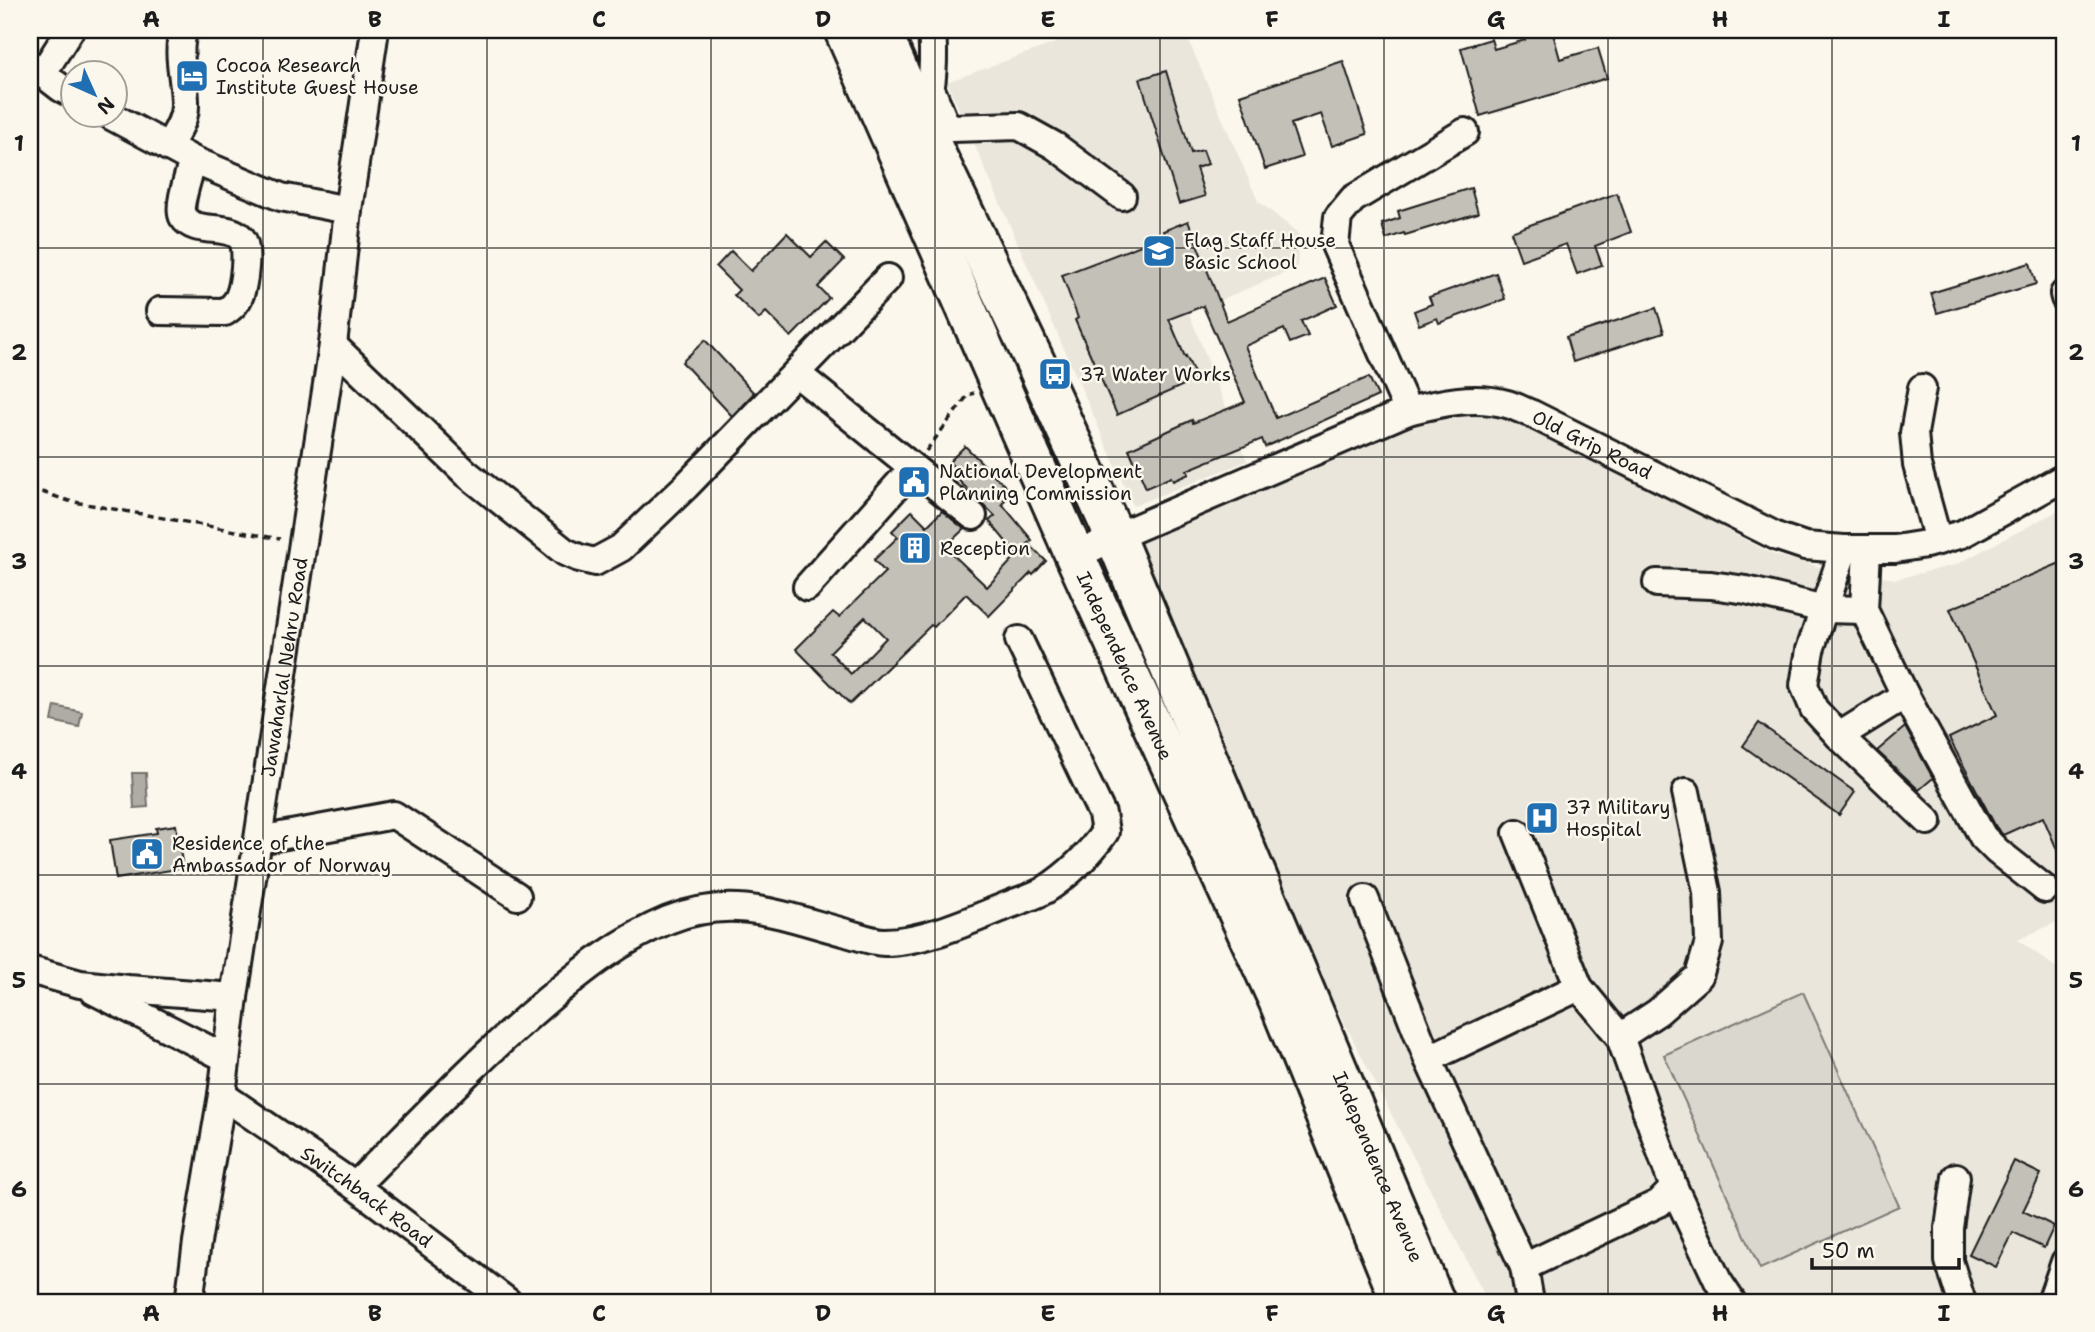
<svg xmlns="http://www.w3.org/2000/svg" width="2095" height="1332" viewBox="0 0 2095 1332" font-family="'Shantell Sans',sans-serif">
  <rect width="100%" height="100%" fill="#fbf7ec"/>
  <filter id="ink" filterUnits="userSpaceOnUse"><feTurbulence type="fractalNoise" baseFrequency=".0143" numOctaves="2"/><feDisplacementMap in="SourceGraphic" scale="14" xChannelSelector="R" yChannelSelector="G"/><feConvolveMatrix kernelMatrix="1 2 1 2 8 2 1 2 1" color-interpolation-filters="sRGB"/></filter>
  <g filter="url(#ink)">
    <g fill="#eae6dc">
      <polygon points="1091,30 1184,30 1258,201 1299,234 1297,268 1189,313 1247,461 1133,506 947,82"/>
      <polygon points="1474,406 1577,451 1774,555 1833,570 1896,579 1955,565 2065,507 2065,918 2018,940 2065,974 2065,1302 1488,1302 1276,890 1134,535 1413,415"/>
    </g>
    <polygon fill="#dad7ce" stroke="#7b7a75" stroke-width="2" points="1803,992 1899,1206 1760,1269 1664,1055"/>
    <g fill="#afaca5" stroke="#74726e" stroke-width="2">
      <polygon points="55,706 82,712 79,727 52,721"/>
      <polygon points="132,773 146,773 148,807 134,808"/>
    </g>
    <g fill="#c3c0b8" stroke="#1c1c1c" stroke-width="2" fill-rule="evenodd">
      <polygon points="1522,30 1552,30 1560,59 1598,48 1607,78 1480,116 1461,48 1491,39 1494,49 1525,40"/>
      <polygon points="1343,61 1367,134 1332,146 1321,114 1291,124 1302,157 1265,169 1240,95"/>
      <polygon points="1166,71 1191,153 1203,150 1208,164 1196,168 1205,196 1179,204 1140,79"/>
      <polygon points="1471,188 1478,213 1405,235 1404,233 1386,239 1382,224 1400,218 1398,211"/>
      <polygon points="1617,193 1631,232 1595,246 1602,265 1577,274 1566,244 1521,260 1511,232"/>
      <polygon points="1188,221 1227,321 1325,278 1337,305 1301,321 1308,336 1290,343 1284,329 1245,346 1276,418 1369,377 1378,396 1265,447 1262,439 1187,470 1189,474 1173,481 1171,477 1146,488 1129,449 1192,420 1193,423 1245,402 1203,306 1169,319 1185,357 1186,356 1197,379 1117,415 1075,320 1078,318 1062,275 1165,236 1163,231"/>
      <polygon points="787,233 811,257 826,242 844,260 818,287 829,298 791,337 766,312 759,319 734,295 739,290 716,267 731,251 751,271"/>
      <polygon points="2030,263 2036,284 1937,313 1931,293"/>
      <polygon points="1496,273 1505,299 1439,323 1437,318 1419,325 1414,311 1432,304 1429,297"/>
      <polygon points="1656,308 1664,332 1573,362 1566,337"/>
      <polygon points="705,340 754,393 732,416 682,362"/>
      <path d="M965,446l44,44 -7,7 3,3 -3,4 30,36 -4,3 18,18 -13,14 -2,-2 -42,43 -23,-22 -32,33 -3,-2 -81,79 -54,-55 37,-37 6,5 46,-45 -11,-12 24,-23 -6,-6 20,-20 15,15 15,-15 22,18 -19,18 42,40 30,-32 -28,-34 6,-5 -44,-43 4,-5 -6,-6zM865,617l21,21 -35,36 -21,-22z"/>
      <polygon points="2065,561 2065,868 2043,817 2003,835 1996,827 1949,738 1997,715 1950,609"/>
      <polygon points="1759,723 1855,792 1839,815 1743,746"/>
      <polygon points="1905,727 1933,778 1919,790 1877,751"/>
      <polygon points="176,825 183,868 116,879 110,840 157,833 156,828"/>
      <polygon points="2014,1161 2041,1174 2023,1211 2054,1226 2044,1248 2013,1233 1996,1267 1969,1254"/>
    </g>
    <g fill="none" stroke-linecap="round" stroke-linejoin="round">
      <defs>
        <g id="minor">
          <polyline points="30,64 61,88 74,95"/>
          <polyline points="42,74 70,30"/>
          <polyline points="931,89 944,121 952,128 1019,126 1055,146 1122,196"/>
          <path d="M927,104c7,-24 7,-49 5,-74"/>
          <polyline points="111,116 193,160 281,197 348,210"/>
          <path d="M168,147c7,-13 17,-26 17,-41 1,-24 -10,-53 -1,-76"/>
          <polyline points="2064,294 2065,298"/>
          <path d="M160,311l65,1c6,-4 11,-8 14,-15 5,-11 10,-49 3,-58 -13,-17 -47,-3 -59,-22 -6,-10 7,-45 10,-57"/>
          <polyline points="333,345 466,473 565,552 579,558 595,562 621,548 686,486 888,278"/>
          <polyline points="796,373 973,516"/>
          <polyline points="1922,388 1914,433 1917,465 1938,541"/>
          <polyline points="1408,411 1335,245 1338,217 1353,199 1465,132"/>
          <polyline points="1867,550 1864,610 1905,695 1983,837 1997,851 2045,889"/>
          <path id="s1" d="M1075,556l40,-19 293,-126c31,-8 66,-16 99,-7 8,2 17,7 25,10l246,123 27,9 39,3h51l31,-5 36,-10 103,-57"/>
          <polyline points="1657,583 1711,585 1746,590 1824,609 1864,610"/>
          <polyline points="807,587 913,468"/>
          <polyline points="1905,695 1839,736 1928,821"/>
          <polyline points="1839,736 1814,709 1804,685 1810,650 1844,549"/>
          <polyline points="1517,833 1579,987 1620,1037 1674,1188 1659,1203 1524,1267"/>
          <polyline points="259,840 394,815 517,896"/>
          <polyline points="1365,899 1428,1059 1524,1267 1530,1302"/>
          <polyline points="30,970 80,984 128,989 234,997"/>
          <polyline points="94,991 226,1058"/>
          <polyline points="1620,1037 1658,1012 1699,976 1709,942 1707,892 1686,792"/>
          <polyline points="1428,1059 1579,987"/>
          <path id="s2" d="M222,1095l133,91 153,116"/>
          <polyline points="1956,1177 1949,1228 1949,1261 1962,1302"/>
          <path d="M355,1186c62,-62 123,-127 190,-184 38,-32 77,-63 123,-82 65,-26 113,-5 175,12 13,3 28,10 41,10 39,0 86,-21 122,-36 12,-5 27,-9 39,-16 23,-15 44,-35 60,-58l-3,-18 -83,-174"/>
          <polyline points="1674,1188 1718,1281 1732,1302"/>
          <polyline points="2052,1299 2065,1262"/>
          <path id="s3" d="M189,1302l8,-60 25,-147 12,-98 99,-652 15,-135 27,-180"/>
        </g>
        <g id="highway">
          <path id="s4" d="M844,30l231,526 203,444 123,302"/>
          <path id="s5" d="M881,30l41,95 115,241 78,171 320,765"/>
        </g>
      </defs>
      <use href="#minor" stroke="#1c1c1c" stroke-width="32"/>
      <use href="#highway" stroke="#1c1c1c" stroke-width="44"/>
      <g stroke="#1c1c1c" stroke-width="3.5" stroke-dasharray="7 5" stroke-linecap="butt">
        <polyline points="926,451 968,395 974,393"/>
        <polyline points="30,488 69,501 280,539"/>
      </g>
      <use href="#minor" stroke="#fbf7ec" stroke-width="26"/>
      <use href="#highway" stroke="#fbf7ec" stroke-width="38"/>
    </g>
  </g>
  <path fill="none" stroke="#1c1c1c" stroke-width="2" stroke-opacity="0.55" d="M263,30v1272M487,30v1272M711,30v1272M935,30v1272M1160,30v1272M1384,30v1272M1608,30v1272M1832,30v1272M30,248h2035M30,457h2035M30,666h2035M30,875h2035M30,1084h2035"/>
  <defs>
    <symbol id="hotel-square" viewBox="-11 -11 22 22"><rect x="-9" y="-9" width="18" height="18" rx="4" fill="#1f6fb2" stroke="#fbf7ec"/><path d="M-6-4.5h1.5V1H6V5H4.5V3h-9V5H-6ZM-4 0a1.8 1.8 0 1 1 3.6 0ZM.5 0V-2.5h3Q6-2.5 6 0Z" fill="#fff"/></symbol>
    <symbol id="school-square" viewBox="-11 -11 22 22"><rect x="-9" y="-9" width="18" height="18" rx="4" fill="#1f6fb2" stroke="#fbf7ec"/><path d="M0-5L7-2L0 1L-7-2ZM-4 1L0 2.5L4 1V4Q0 6-4 4Z" fill="#fff"/></symbol>
    <symbol id="bus-square" viewBox="-11 -11 22 22"><rect x="-9" y="-9" width="18" height="18" rx="4" fill="#1f6fb2" stroke="#fbf7ec"/><path d="M-5-6H5V4H4V6H2V4H-2V6H-4V4H-5ZM-3.5-4V0h7V-4ZM-3.5 1.2v1.5H-2V1.2ZM2 1.2v1.5H3.5V1.2Z" fill="#fff"/></symbol>
    <symbol id="civic-square" viewBox="-11 -11 22 22"><rect x="-9" y="-9" width="18" height="18" rx="4" fill="#1f6fb2" stroke="#fbf7ec"/><path d="M-.6-6.5H3V-4.5H.6V-3L4-1V1h2V6H-6V1h2V-1L-.6-3ZM-1.2 2.5V6h2.4V2.5Z" fill="#fff"/></symbol>
    <symbol id="building-square" viewBox="-11 -11 22 22"><rect x="-9" y="-9" width="18" height="18" rx="4" fill="#1f6fb2" stroke="#fbf7ec"/><path d="M-4-6H4V6H1V3H-1V6H-4ZM-2.5-4.3h1.7v1.8h-1.7ZM.8-4.3h1.7v1.8H.8ZM-2.5-1h1.7V.8h-1.7ZM.8-1h1.7V.8H.8Z" fill="#fff"/></symbol>
    <symbol id="hospital-square" viewBox="-11 -11 22 22"><rect x="-9" y="-9" width="18" height="18" rx="4" fill="#1f6fb2" stroke="#fbf7ec"/><path d="M-5-5h3v3.5h4V-5h3V5h-3V1.5h-4V5h-3Z" fill="#fff"/></symbol>
  </defs>
  <g fill-rule="evenodd">
    <use href="#hotel-square" x="173" y="57" width="38" height="38"/>
    <use href="#school-square" x="1140" y="232" width="38" height="38"/>
    <use href="#bus-square" x="1036" y="355" width="38" height="38"/>
    <use href="#civic-square" x="895" y="463" width="38" height="38"/>
    <use href="#building-square" x="896" y="529" width="38" height="38"/>
    <use href="#hospital-square" x="1523" y="799" width="38" height="38"/>
    <use href="#civic-square" x="128" y="835" width="38" height="38"/>
  </g>
  <g text-anchor="middle" stroke-width="5" stroke-linejoin="round" paint-order="stroke">
    <g font-size="19" fill="#1c1c1c" stroke="#fbf7ec" text-anchor="start">
      <text x="216" y="72">Cocoa Research<tspan x="216" dy="22">Institute Guest House</tspan></text>
      <text x="1184" y="247">Flag Staff House<tspan x="1184" dy="22">Basic School</tspan></text>
      <text x="1080" y="381">37 Water Works</text>
      <text x="939" y="478">National Development<tspan x="939" dy="22">Planning Commission</tspan></text>
      <text x="940" y="555">Reception</text>
      <text x="1566" y="814">37 Military<tspan x="1566" dy="22">Hospital</tspan></text>
      <text x="172" y="850">Residence of the<tspan x="172" dy="22">Ambassador of Norway</tspan></text>
    </g>
    <g font-size="19" fill="#1c1c1c" stroke="#fbf7ec">
      <text dy="7" stroke="none"><textPath href="#s1" startOffset="558">Old Grip Road</textPath></text>
      <text dy="7" stroke="none"><textPath href="#s4" startOffset="695">Independence Avenue</textPath></text>
      <text dy="7" stroke="none"><textPath href="#s3" startOffset="642">Jawaharlal Nehru Road</textPath></text>
      <text dy="7" stroke="none"><textPath href="#s5" startOffset="1241">Independence Avenue</textPath></text>
      <text dy="7" stroke="none"><textPath href="#s2" startOffset="177">Switchback Road</textPath></text>
    </g>
  </g>
  <rect width="2095" height="1332" fill="none" stroke="#fbf7ec" stroke-width="77"/>
  <g transform="translate(94 94) rotate(135)"><circle r="33" fill="#fbf7ec" stroke="#a29f99" stroke-width="2"/>
  <path d="M0-5L12 26L0 18L-12 26Z" fill="#1f6fb2"/>
  <text y="-10" font-size="19" font-weight="bold" text-anchor="middle" fill="#1c1c1c">N</text>
  </g>
  <path d="M1812 1258v10h147v-10" fill="none" stroke="#1c1c1c" stroke-width="3.5"/>
  <text x="1822" y="1258" font-size="21" fill="#1c1c1c" stroke="#fbf7ec" stroke-width="5" paint-order="stroke">50 m</text>
  <rect x="38" y="38" width="2018" height="1256" fill="none" stroke="#1c1c1c" stroke-width="2.5"/>
  <g font-size="23" text-anchor="middle" font-weight="bold" fill="#1c1c1c">
    <text x="151" y="27">A</text>
    <text x="375" y="27">B</text>
    <text x="599" y="27">C</text>
    <text x="823" y="27">D</text>
    <text x="1048" y="27">E</text>
    <text x="1272" y="27">F</text>
    <text x="1496" y="27">G</text>
    <text x="1720" y="27">H</text>
    <text x="1944" y="27">I</text>
    <text x="19" y="151">1</text>
    <text x="2076" y="151">1</text>
    <text x="19" y="360">2</text>
    <text x="2076" y="360">2</text>
    <text x="19" y="569">3</text>
    <text x="2076" y="569">3</text>
    <text x="19" y="779">4</text>
    <text x="2076" y="779">4</text>
    <text x="19" y="988">5</text>
    <text x="2076" y="988">5</text>
    <text x="19" y="1197">6</text>
    <text x="2076" y="1197">6</text>
    <text x="151" y="1321">A</text>
    <text x="375" y="1321">B</text>
    <text x="599" y="1321">C</text>
    <text x="823" y="1321">D</text>
    <text x="1048" y="1321">E</text>
    <text x="1272" y="1321">F</text>
    <text x="1496" y="1321">G</text>
    <text x="1720" y="1321">H</text>
    <text x="1944" y="1321">I</text>
  </g>
</svg>
